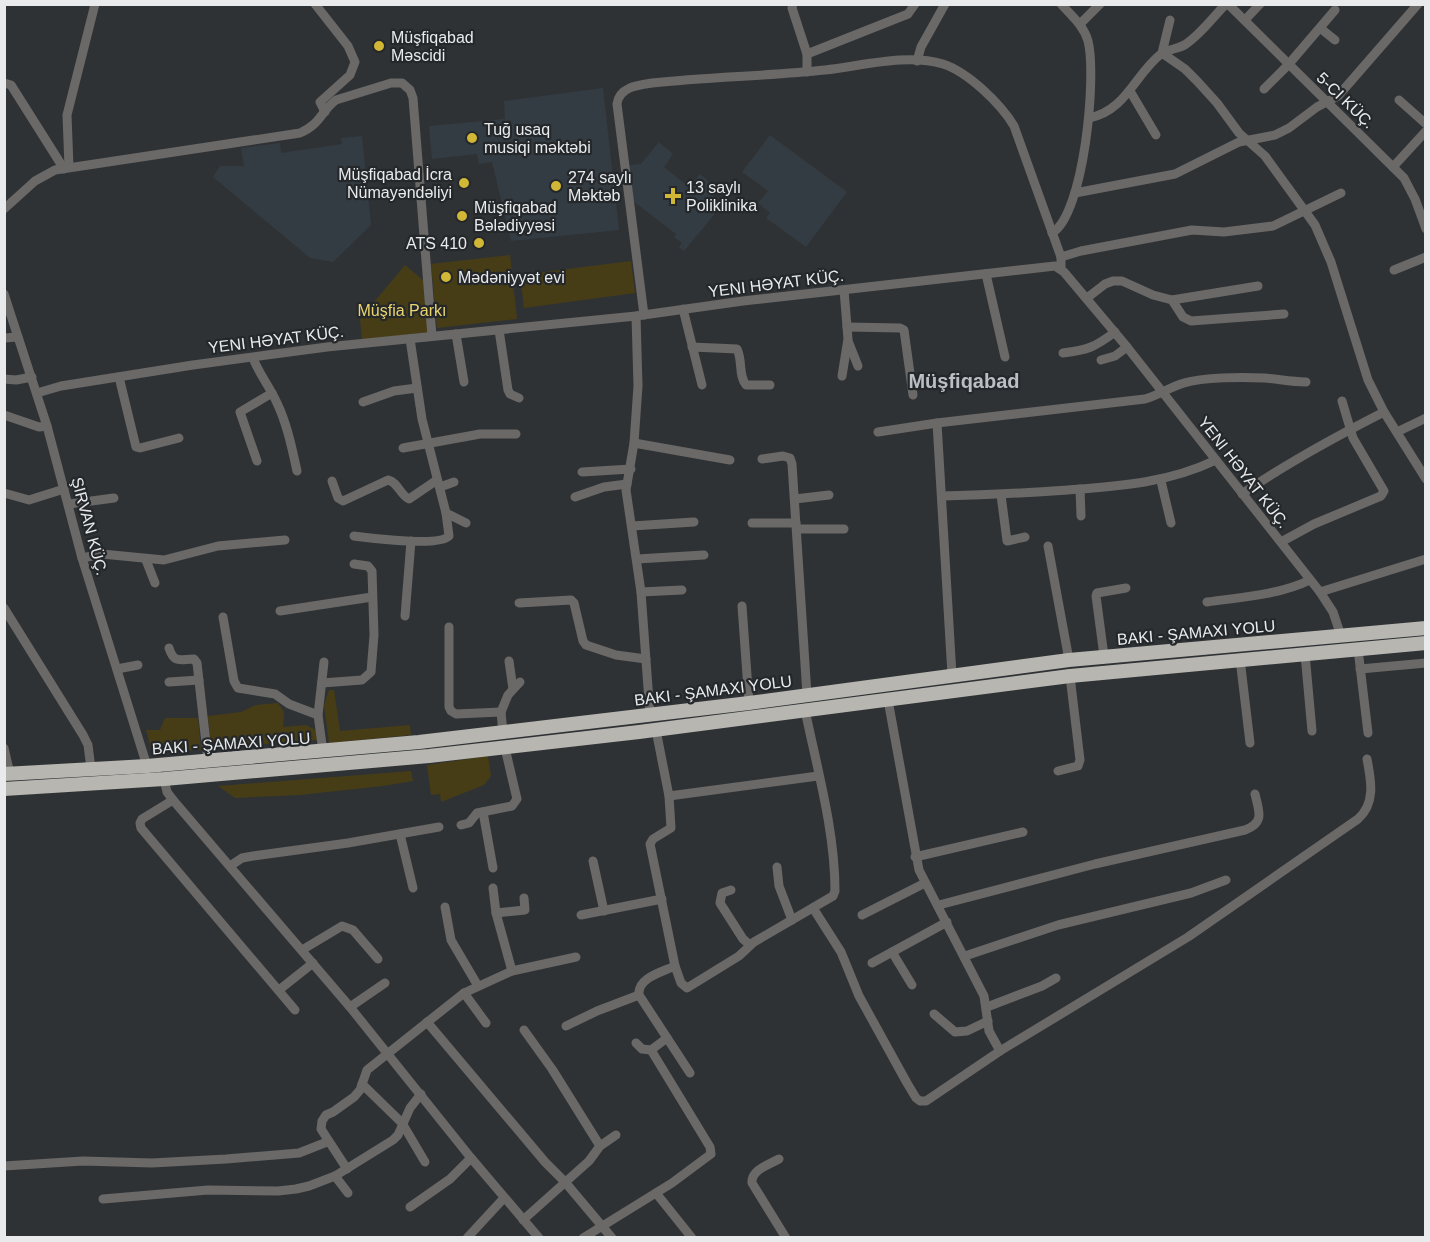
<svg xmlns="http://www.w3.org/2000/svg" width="1430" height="1242" viewBox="0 0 1430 1242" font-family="Helvetica,sans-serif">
  <rect width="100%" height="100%" fill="#2f3235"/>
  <g fill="#343c43">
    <polygon points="603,88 619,230 511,241 492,162 479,164 477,154 432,159 429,126 505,119 504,101"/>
    <polygon points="770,135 847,192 806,247 766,218 770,213 758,203 768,191 742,172"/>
    <polygon points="362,136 371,225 333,262 310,258 213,177 220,166 244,166 241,148 280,143 281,153 342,144 341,138"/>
    <polygon points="659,142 673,154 664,167 689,187 700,174 713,185 708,192 723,204 684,251 679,247 682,243 674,237 676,234 633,201 629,165 641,164"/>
  </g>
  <g fill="#463d16">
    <polygon points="510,255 517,319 437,328 431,264"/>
    <polygon points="631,261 635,293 524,308 520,275"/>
    <polygon points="405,265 424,281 430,332 362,340 360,319"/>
    <polygon points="329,690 334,690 340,731 410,725 411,735 329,743 324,705"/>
    <polygon points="278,703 284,712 283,727 306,725 316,730 318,740 210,748 208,716 241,712 256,705"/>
    <polygon points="165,718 198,718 201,750 152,752 146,730 160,730"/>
    <polygon points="488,756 491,776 484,785 441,802 440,794 431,795 427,765"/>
    <polygon points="411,771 413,781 383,786 300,795 235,798 218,786"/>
  </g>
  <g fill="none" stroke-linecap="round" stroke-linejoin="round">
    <g stroke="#6a6967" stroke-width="9">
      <polyline points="315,4 348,46 355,62 350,75 320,102 325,112"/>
      <polyline points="793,4 792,8 807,54 807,72"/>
      <polyline points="1228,4 1404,178 1415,199 1426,229"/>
      <polyline points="1170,20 1162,53 1185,69 1197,81 1217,103 1239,133 1265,156 1315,225 1331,262 1368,380 1384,412 1426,479"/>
      <polyline points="1245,20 1260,4"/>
      <polyline points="1080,24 1100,4"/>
      <polyline points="1320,28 1335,40"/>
      <polyline points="807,54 908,14 915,4"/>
      <polyline points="917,61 921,47 945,4"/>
      <polyline points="4,83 11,85 64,169"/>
      <polyline points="1264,89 1288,65 1335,10"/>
      <polyline points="1130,91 1156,135"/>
      <polyline points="1399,100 1426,124"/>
      <path d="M1089,118c37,-7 46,-44 72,-64 7,-5 18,-5 25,-10 15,-10 27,-27 40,-40"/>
      <polyline points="69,167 67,115 95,4"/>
      <polyline points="1393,167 1426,131"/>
      <polyline points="1075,193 1175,174 1239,142 1275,135 1289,128 1317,107 1338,96 1418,4"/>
      <path d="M4,209l31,-28 20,-11 245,-37c22,-10 20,-21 36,-33l55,-17h11l8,7 3,8 19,238"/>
      <path d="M1052,233c32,-18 45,-157 36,-192 -4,-15 -16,-25 -27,-37"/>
      <polyline points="1061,257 1081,251 1192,230 1224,232 1273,226 1341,193"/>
      <polyline points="1394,270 1426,257"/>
      <polyline points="986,274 1005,357"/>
      <polyline points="4,294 47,426 82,558 147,766"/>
      <polyline points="1087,298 1105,284 1113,281 1122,281 1153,295 1172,300 1258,286"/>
      <polyline points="1172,300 1183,317 1191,321 1284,314"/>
      <polyline points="683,309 702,385"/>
      <path d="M644,315l-27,-211c2,-17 21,-19 35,-21 58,-6 116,-7 173,-13 37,-4 81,-17 118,-6 25,8 58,40 71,62l47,131v12"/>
      <polyline points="636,316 638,386 634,443 626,490 641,592 650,715"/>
      <polyline points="847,327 900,328 904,330 913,395"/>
      <polyline points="499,330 508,390 510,394 519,398"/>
      <polyline points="456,334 464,382"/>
      <polyline points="4,338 18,337"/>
      <polyline points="410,339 422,419 446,513 466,523"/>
      <polyline points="848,341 858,366"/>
      <path d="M692,347l45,2c6,12 1,26 9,36h24"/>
      <path d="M1063,353c25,-3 32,-6 52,-21"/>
      <path d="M253,358c6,16 17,29 24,45 10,21 15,45 20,68"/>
      <polyline points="1101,360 1115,356 1127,347"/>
      <polyline points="842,376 848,339 844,290"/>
      <polyline points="119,377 136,447 140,448 179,438"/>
      <polyline points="4,379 16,380 32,377"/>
      <polyline points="37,393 61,386 193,365 327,347 636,316 743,301 1055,266 1064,272 1127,347 1320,592 1333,612 1341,636"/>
      <polyline points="363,402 394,391 417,388"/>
      <polyline points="4,415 39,427 47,426"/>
      <polyline points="937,423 952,675"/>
      <path d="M878,432l59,-9 208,-24c14,-4 25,-12 39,-16 19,-6 59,-6 80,-5 14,1 27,4 42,4"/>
      <polyline points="1397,432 1426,418"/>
      <polyline points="634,443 730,460"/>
      <polyline points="403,448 480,434 516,434"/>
      <polyline points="762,459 783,456 790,458 792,464 807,695"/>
      <polyline points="257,461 240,412 272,393"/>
      <polyline points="582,472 631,469"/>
      <path d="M332,481l6,17 5,3 45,-21c10,2 12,15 21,19l28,-19"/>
      <polyline points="1161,481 1171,523"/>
      <polyline points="440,487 454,482"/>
      <polyline points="1080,489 1081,516"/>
      <polyline points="4,493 29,500 64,489"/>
      <path d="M1242,494c45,-31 93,-57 142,-82"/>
      <polyline points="1001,495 1007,541 1025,537"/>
      <path d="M943,496c42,-1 83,-3 125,-6 52,-4 100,-7 148,-30"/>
      <polyline points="575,497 604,487 627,484"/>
      <polyline points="795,499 829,495"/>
      <polyline points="69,504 114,498"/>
      <polyline points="752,523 796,523"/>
      <polyline points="632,526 694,522"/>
      <polyline points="797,529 844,529"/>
      <path d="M354,536c17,2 85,11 95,0l-3,-23"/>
      <polyline points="1281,542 1314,524 1381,496 1384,491 1353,438 1342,401"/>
      <polyline points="1048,546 1069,660"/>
      <polyline points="82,558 102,554 164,560 218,546 285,540"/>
      <polyline points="637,559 704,555"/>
      <polyline points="146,560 155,583"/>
      <polyline points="641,592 682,590"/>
      <polyline points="1320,592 1426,559"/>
      <path d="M1207,602c35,-5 72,-7 103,-22"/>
      <polyline points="519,603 571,600 574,603 583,641 586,645 616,655 646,659"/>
      <polyline points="742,606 749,703"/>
      <polyline points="4,608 83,735 88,745 91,769"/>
      <polyline points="280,611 372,597"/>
      <polyline points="405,616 411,541"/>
      <polyline points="223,617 234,681 238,688 275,694 289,704 318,715"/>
      <polyline points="449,627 449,707 451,711 456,714 501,712 503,733"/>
      <path d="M169,648c5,16 11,11 25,11l3,4 11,98"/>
      <polyline points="1358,649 1368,733"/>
      <polyline points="1305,654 1312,731"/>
      <polyline points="1104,656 1096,596 1097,593 1126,588"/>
      <polyline points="1240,659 1250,743"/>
      <polyline points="509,661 513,689"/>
      <polyline points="117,669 138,665"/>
      <polyline points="1360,669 1426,663"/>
      <polyline points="169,682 199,680"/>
      <polyline points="322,683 362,680 371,672 374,635 372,571 368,566 354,564"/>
      <polyline points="888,700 919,870 984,996 989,1031 1000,1051"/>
      <polyline points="501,712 508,695 520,682"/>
      <path d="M656,730l13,66 2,32 -18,11 -3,5 25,122 6,17 6,5 52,-32 15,-14 79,-46 2,-5c0,-60 -18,-123 -30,-181"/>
      <polyline points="4,748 10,774"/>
      <polyline points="323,752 318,715 324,662"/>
      <polyline points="1058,771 1078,766 1080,760 1070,676"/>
      <polyline points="164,779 167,792 173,800 350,1007 471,1158 539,1238"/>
      <polyline points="669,796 818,776"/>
      <polyline points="173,800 142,819 140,823 141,828 295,1010"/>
      <polyline points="483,812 493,868"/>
      <polyline points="461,825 469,823 477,813 512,806 517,799 505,748"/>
      <polyline points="400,834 413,888"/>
      <polyline points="915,857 1023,832"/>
      <polyline points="593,861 604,911"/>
      <polyline points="230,866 242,858 253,856 348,843 439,827"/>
      <polyline points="777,867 779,886 792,920"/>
      <polyline points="493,888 496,913 512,971"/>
      <polyline points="731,890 722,893 720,903 743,939 750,945"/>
      <path d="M939,905l156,-41 150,-34c20,-8 14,-18 10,-36"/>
      <polyline points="445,907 451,940 478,986"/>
      <path d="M813,908l28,44 18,44 48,87 9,15 4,3h6l74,-50 188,-114 170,-118c18,-16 13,-39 9,-60"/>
      <polyline points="496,913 525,910 524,898"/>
      <polyline points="581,915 662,899"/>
      <polyline points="862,915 925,883"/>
      <polyline points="302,950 342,926 353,930 378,959"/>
      <polyline points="892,952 912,985"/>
      <polyline points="965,956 1058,925 1191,893 1226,880"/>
      <polyline points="872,963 947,922"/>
      <path d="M675,966c-13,6 -38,12 -36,29l51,78"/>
      <polyline points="279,990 313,963"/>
      <polyline points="464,993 486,1023"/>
      <polyline points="350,1007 385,983"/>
      <polyline points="987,1007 1042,986 1056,978"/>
      <polyline points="934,1014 955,1032 967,1031 988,1021"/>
      <polyline points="427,1022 545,1162 565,1182 612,1238"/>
      <polyline points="566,1026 597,1011 639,995"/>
      <polyline points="524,1030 552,1069 600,1146"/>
      <polyline points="636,1043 642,1049 651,1050"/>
      <polyline points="362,1084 402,1123 425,1162"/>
      <path d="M779,1159c-11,6 -28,11 -27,24l34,55"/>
      <polyline points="4,1166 83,1161 152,1163 226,1159 299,1153 327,1142"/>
      <polyline points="347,1169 321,1129 322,1121 326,1115 333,1112 354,1097 360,1090 367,1070 464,993 512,971 576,957"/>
      <polyline points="335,1176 348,1193"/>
      <polyline points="656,1193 692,1238"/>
      <polyline points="103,1199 208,1190 278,1191 296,1189 309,1186 335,1176 393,1140 398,1135 410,1108 421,1094"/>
      <polyline points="410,1207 450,1179 471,1158"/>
      <polyline points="523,1220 589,1161 600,1146 616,1135"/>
      <polyline points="467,1238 504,1198"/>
      <polyline points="583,1238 672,1183 711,1154 710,1147 651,1050 667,1038"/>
    </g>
    <g stroke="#b7b6b1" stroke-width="14">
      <polyline points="4,774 147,766 419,742 749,703 1069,660 1426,628"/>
      <polyline points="4,789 164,779 429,756 639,732 1070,676 1426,643"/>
    </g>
  </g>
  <g fill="#d1b736" stroke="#25282b" stroke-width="2">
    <circle cx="379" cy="46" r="6"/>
    <circle cx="472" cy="138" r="6"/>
    <circle cx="464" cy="183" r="6"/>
    <circle cx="556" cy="186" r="6"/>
    <path d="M670 187h6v6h6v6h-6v6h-6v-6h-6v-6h6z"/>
    <circle cx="462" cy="216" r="6"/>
    <circle cx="479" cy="243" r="6"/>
    <circle cx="446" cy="277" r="6"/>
  </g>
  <g text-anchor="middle" stroke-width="4.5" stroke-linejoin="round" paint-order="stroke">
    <g font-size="16" fill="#e8eaec" stroke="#25282b" text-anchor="start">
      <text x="391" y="43">Müşfiqabad<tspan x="391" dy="18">Məscidi</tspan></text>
      <text x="484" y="135">Tuğ usaq<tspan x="484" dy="18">musiqi məktəbi</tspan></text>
      <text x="452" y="180" text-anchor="end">Müşfiqabad İcra<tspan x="452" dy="18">Nümayəndəliyi</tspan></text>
      <text x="568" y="183">274 saylı<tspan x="568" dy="18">Məktəb</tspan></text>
      <text x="686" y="193">13 saylı<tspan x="686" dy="18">Poliklinika</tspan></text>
      <text x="474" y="213">Müşfiqabad<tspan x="474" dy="18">Bələdiyyəsi</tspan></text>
      <text x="467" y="249" text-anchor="end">ATS 410</text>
      <text x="458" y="283">Mədəniyyət evi</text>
    </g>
    <g font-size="16" fill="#e8eaec" stroke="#25282b">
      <text transform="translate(1346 100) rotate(44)" y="6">5-CI KÜÇ.</text>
      <text transform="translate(776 283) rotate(-7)" y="6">YENI HƏYAT KÜÇ.</text>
      <text transform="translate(276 339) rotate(-7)" y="6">YENI HƏYAT KÜÇ.</text>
      <text transform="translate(1244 472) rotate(52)" y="6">YENI HƏYAT KÜÇ.</text>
      <text transform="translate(90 526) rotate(75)" y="6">ŞIRVAN KÜÇ.</text>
      <text transform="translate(1196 632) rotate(-5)" y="6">BAKI - ŞAMAXI YOLU</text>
      <text transform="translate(713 690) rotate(-7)" y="6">BAKI - ŞAMAXI YOLU</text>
      <text transform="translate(231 743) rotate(-4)" y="6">BAKI - ŞAMAXI YOLU</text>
    </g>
    <g font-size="16" fill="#e9d46d" stroke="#25282b">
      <text x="402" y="316">Müşfia Parkı</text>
    </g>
    <g font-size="20" font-weight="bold" fill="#bbbfc3" stroke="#25282b">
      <text x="964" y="388">Müşfiqabad</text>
    </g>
  </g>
  <rect width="1430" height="1242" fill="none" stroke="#e8eaec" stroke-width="12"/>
</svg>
